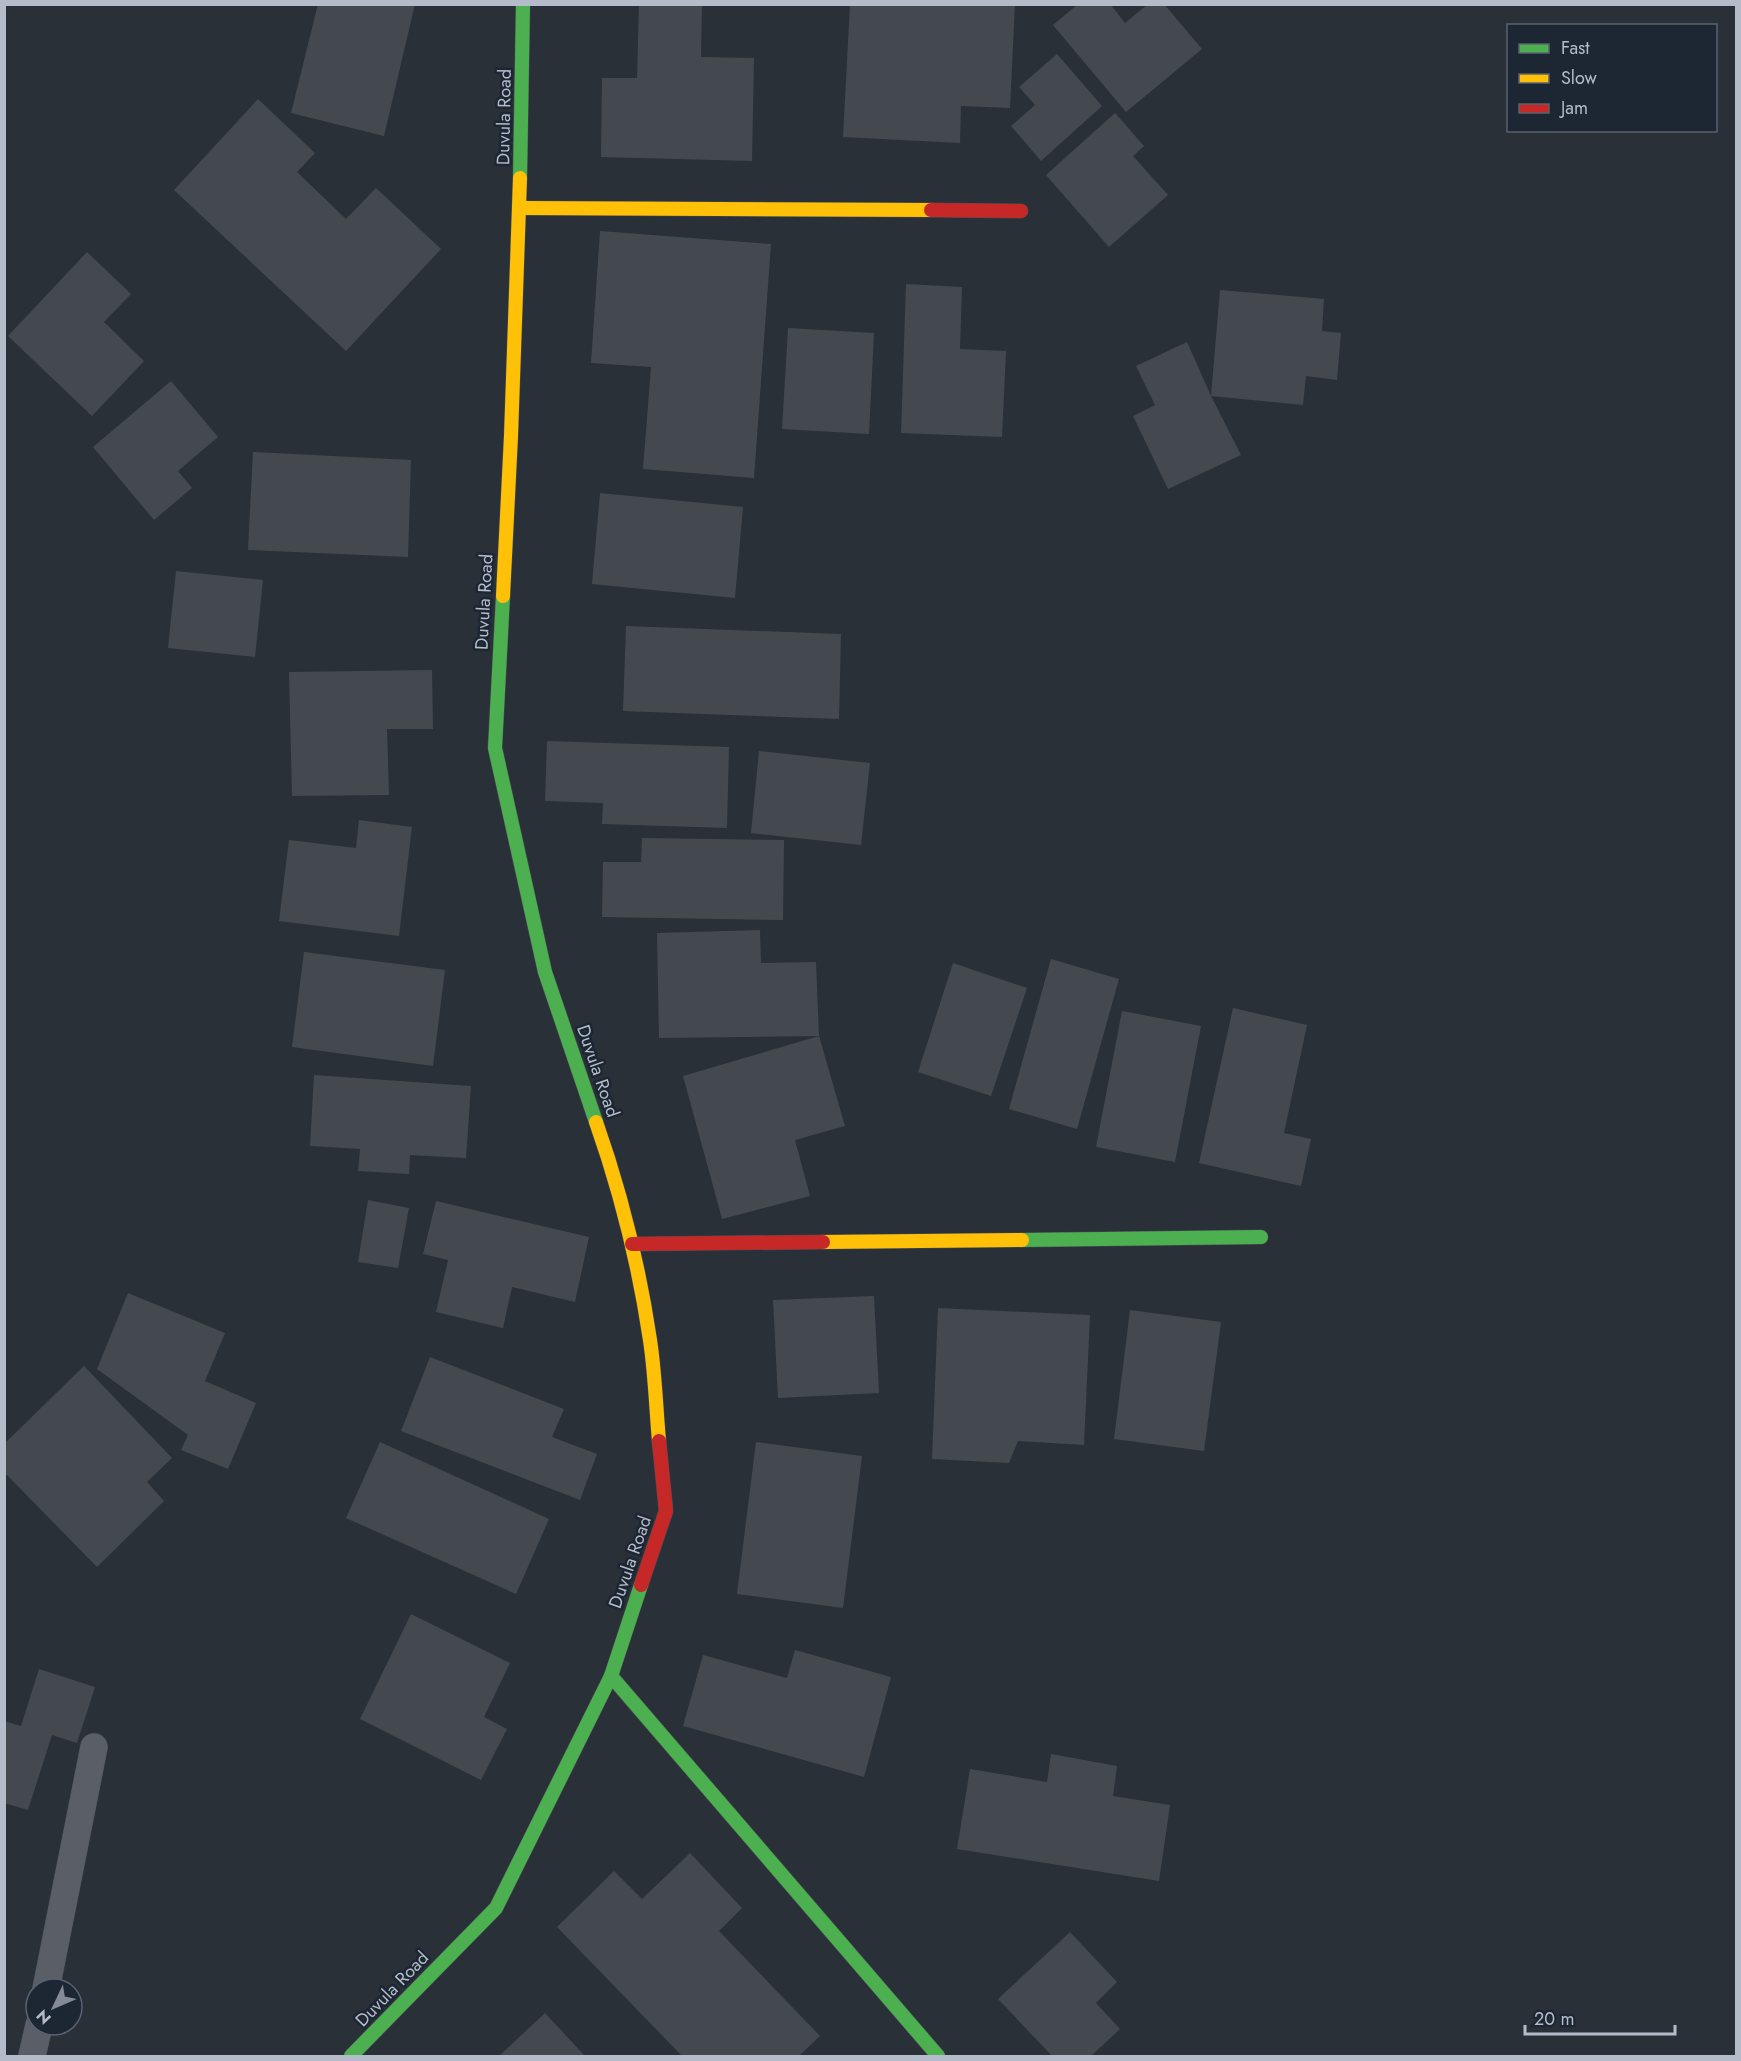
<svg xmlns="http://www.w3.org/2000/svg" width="1741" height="2061" viewBox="0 0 1741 2061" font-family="Jost,sans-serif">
  <rect width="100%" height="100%" fill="#2a3038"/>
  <g fill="#444950">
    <polygon points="318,4 415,4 384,136 291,113"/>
    <polygon points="639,4 702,4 701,57 754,58 752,161 601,157 602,78 637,78"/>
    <polygon points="850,4 1015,4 1010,108 961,106 960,143 843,137"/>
    <polygon points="1078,4 1110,4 1125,23 1148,4 1164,4 1202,49 1126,112 1053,25"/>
    <polygon points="1057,54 1102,106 1041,161 1011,126 1035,105 1019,87"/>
    <polygon points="258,99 315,153 297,172 346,219 376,188 441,249 346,351 174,190"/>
    <polygon points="1115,113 1144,146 1133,156 1168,195 1109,247 1046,175"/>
    <polygon points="600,231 771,244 754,478 643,469 651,367 591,363"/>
    <polygon points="87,252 131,294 104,322 144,361 92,416 8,336"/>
    <polygon points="906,284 962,287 960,349 1006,351 1002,437 901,433"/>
    <polygon points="1220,290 1324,299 1322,331 1341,333 1337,380 1306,376 1303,405 1211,396"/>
    <polygon points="788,328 874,333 869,434 782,429"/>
    <polygon points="1187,342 1211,396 1241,455 1168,489 1133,416 1155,405 1136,366"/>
    <polygon points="171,381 218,437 178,471 192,488 154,520 93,447"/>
    <polygon points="253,452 411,460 408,557 248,550"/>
    <polygon points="600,493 743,507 735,598 592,584"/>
    <polygon points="176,571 263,580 255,657 168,648"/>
    <polygon points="626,626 841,634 839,719 623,711"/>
    <polygon points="432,670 433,729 387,729 389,795 292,796 289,672"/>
    <polygon points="547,741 729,747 727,828 602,824 603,803 545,801"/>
    <polygon points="759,751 870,763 861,845 751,833"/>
    <polygon points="359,820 412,827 399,936 279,921 289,840 356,848"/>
    <polygon points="642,838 784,840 783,920 602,917 603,862 641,862"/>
    <polygon points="760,930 761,963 816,962 819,1036 659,1038 657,933"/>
    <polygon points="304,952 445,970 433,1066 292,1047"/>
    <polygon points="1051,959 1119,979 1077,1129 1009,1109"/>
    <polygon points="953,963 1027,988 991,1096 918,1072"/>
    <polygon points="1233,1008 1307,1025 1284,1133 1311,1139 1301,1186 1199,1163"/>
    <polygon points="1122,1011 1201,1026 1175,1162 1096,1147"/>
    <polygon points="819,1036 845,1126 795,1140 810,1196 722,1219 683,1076"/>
    <polygon points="314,1075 471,1086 466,1158 410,1155 409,1174 358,1171 360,1149 310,1146"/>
    <polygon points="368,1200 409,1208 398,1268 358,1262"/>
    <polygon points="436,1201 589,1237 575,1302 512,1287 503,1328 436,1312 448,1260 423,1254"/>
    <polygon points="128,1293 225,1333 205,1381 256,1403 228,1469 181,1450 188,1435 97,1369"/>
    <polygon points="874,1296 879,1393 778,1398 773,1300"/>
    <polygon points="938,1308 1090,1315 1084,1445 1018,1441 1009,1463 932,1459"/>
    <polygon points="1130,1310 1221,1322 1204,1451 1114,1439"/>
    <polygon points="430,1357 564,1409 552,1437 597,1454 580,1500 401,1431"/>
    <polygon points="84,1366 172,1458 147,1482 164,1501 97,1567 4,1472 4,1444"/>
    <polygon points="380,1442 549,1519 516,1594 346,1518"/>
    <polygon points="756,1442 862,1456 843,1608 737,1594"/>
    <polygon points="411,1614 510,1663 484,1717 507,1729 481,1780 360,1719"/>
    <polygon points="795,1650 891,1677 864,1777 683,1726 703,1655 787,1678"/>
    <polygon points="39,1669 95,1687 77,1743 52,1735 28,1810 4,1803 4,1721 21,1726"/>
    <polygon points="1051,1754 1117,1766 1113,1796 1170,1805 1159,1881 957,1849 970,1769 1047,1782"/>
    <polygon points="690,1853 742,1908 719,1931 820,2036 799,2056 682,2056 557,1927 614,1871 642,1899"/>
    <polygon points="1070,1932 1117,1982 1096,2003 1120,2029 1091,2056 1052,2056 998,1999"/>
    <polygon points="545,2013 585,2056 499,2056"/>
  </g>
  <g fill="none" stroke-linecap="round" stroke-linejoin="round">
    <defs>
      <g id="lane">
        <polyline points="46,1989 94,1747"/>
        <polyline points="32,2056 39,2025"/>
      </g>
      <g id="fast">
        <polyline points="520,178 523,4"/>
        <polyline points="503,596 495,748 545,972 596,1122"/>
        <polyline points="1022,1240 1261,1237"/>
        <polyline points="611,1676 938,2056"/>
        <polyline points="351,2056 496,1908 611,1676 641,1585"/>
      </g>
      <g id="slow">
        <polyline points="520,208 931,210"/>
        <polyline points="503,596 511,436 520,178"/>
        <path d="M596,1122c25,71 43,144 54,218 5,33 6,67 9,101"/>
        <polyline points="823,1242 1022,1240"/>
      </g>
      <g id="jam">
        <polyline points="931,210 1021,211"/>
        <polyline points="632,1244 823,1242"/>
        <polyline points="641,1585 666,1511 659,1441"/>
      </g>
    </defs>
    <use href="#lane" stroke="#484c53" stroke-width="28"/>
    <use href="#fast" stroke="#484c53" stroke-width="15"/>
    <use href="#slow" stroke="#484c53" stroke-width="15"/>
    <use href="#jam" stroke="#484c53" stroke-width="15"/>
    <use href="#lane" stroke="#5a5e66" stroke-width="27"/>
    <use href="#fast" stroke="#4caf50" stroke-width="14"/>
    <use href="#slow" stroke="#ffc107" stroke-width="14"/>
    <use href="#jam" stroke="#c62828" stroke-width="14"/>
  </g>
  <g text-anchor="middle" stroke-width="5" stroke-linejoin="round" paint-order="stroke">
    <g font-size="18" fill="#b4bcc9" stroke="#1d2633">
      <text transform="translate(504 117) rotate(-89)" y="6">Duvula Road</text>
      <text transform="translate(484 602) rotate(-87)" y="6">Duvula Road</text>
      <text transform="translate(598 1071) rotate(71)" y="6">Duvula Road</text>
      <text transform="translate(630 1562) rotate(-71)" y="6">Duvula Road</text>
      <text transform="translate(392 1989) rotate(-46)" y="6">Duvula Road</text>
    </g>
  </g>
  <rect width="1741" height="2061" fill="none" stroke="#b4bcc9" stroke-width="12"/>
  <rect x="1507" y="24" width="210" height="108" fill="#1d2633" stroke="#59626f" stroke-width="1.5"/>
  <rect x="1519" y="44" width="30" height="9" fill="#4caf50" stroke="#59626f" stroke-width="1.5"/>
  <text x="1561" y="54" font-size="18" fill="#b4bcc9">Fast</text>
  <rect x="1519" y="74" width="30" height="9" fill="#ffc107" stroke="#59626f" stroke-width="1.5"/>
  <text x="1561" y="84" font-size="18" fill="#b4bcc9">Slow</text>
  <rect x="1519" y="104" width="30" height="9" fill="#c62828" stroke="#59626f" stroke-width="1.5"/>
  <text x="1561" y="114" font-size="18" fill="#b4bcc9">Jam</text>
  <g transform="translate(54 2007) rotate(226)"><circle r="28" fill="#1d2633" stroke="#59626f" stroke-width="1.5"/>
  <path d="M0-4.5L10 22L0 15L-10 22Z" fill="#848b96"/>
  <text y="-9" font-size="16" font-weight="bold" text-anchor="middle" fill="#b4bcc9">N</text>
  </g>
  <path d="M1525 2025v9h150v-9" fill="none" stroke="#b4bcc9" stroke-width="3"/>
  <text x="1534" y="2025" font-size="18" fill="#b4bcc9" stroke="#1d2633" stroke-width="4.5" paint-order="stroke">20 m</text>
</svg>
